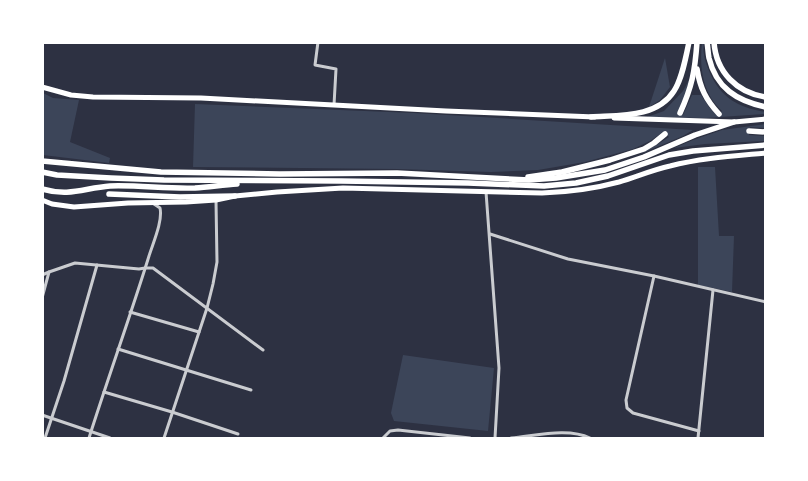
<svg xmlns="http://www.w3.org/2000/svg" width="808" height="481" viewBox="0 0 808 481" font-family="Manrope,sans-serif">
  <rect width="100%" height="100%" fill="#2d3142"/>
  <g fill="#3c4559">
    <path d="M702,42l2,1c-2,10 2,21 6,30 11,25 29,35 56,39l-1,2 -59,4 -59,-1 17,-6 19,-20 7,-13 -7,24 -6,11 6,2 9,-20h9l8,12 8,9 5,-5c-19,-17 -23,-43 -20,-69z"/>
    <polygon points="665,58 670,87 660,100 649,107"/>
    <polygon points="43,93 53,98 79,100 70,142 110,158 109,163 43,155"/>
    <polygon points="195,104 414,113 693,130 683,136 640,154 658,144 669,137 663,132 650,141 633,149 585,162 538,170 491,172 396,169 193,167"/>
    <polygon points="765,124 765,128 750,127 749,135 765,136 765,141 705,144 674,148 693,140 722,130"/>
    <polygon points="698,167 715,167 719,236 734,236 732,292 698,285"/>
    <polygon points="403,355 494,368 488,431 394,421 391,413"/>
  </g>
  <g fill="none" stroke-linecap="round" stroke-linejoin="round">
    <g stroke="#caccd0" stroke-width="3">
      <polyline points="318,42 315,65 336,69 334,105"/>
      <polyline points="486,192 499,368 495,438"/>
      <polyline points="490,234 568,259 654,276 766,302"/>
      <polyline points="42,275 49,272 75,263 139,269 145,268 153,268 263,350"/>
      <polyline points="654,276 626,400 627,408 633,413 699,431"/>
      <polyline points="42,298 49,272"/>
      <polyline points="130,312 199,332"/>
      <polyline points="118,349 251,390"/>
      <polyline points="104,392 172,412 238,434"/>
      <polyline points="42,415 110,438"/>
      <polyline points="45,438 64,381 97,265"/>
      <path d="M89,438c19,-60 41,-121 60,-182 4,-13 14,-35 11,-48l-6,-4"/>
      <polyline points="164,438 207,308 213,284 217,262 216,201"/>
      <polyline points="383,438 390,431 398,430 470,438"/>
      <path d="M511,438c24,-2 57,-11 79,0"/>
      <polyline points="698,438 713,290"/>
    </g>
    <g stroke="#fff" stroke-width="5">
      <polyline points="42,87 71,95 93,97 201,98 446,111 595,117"/>
      <polyline points="614,118 734,122 766,119"/>
      <path d="M42,200l10,4 22,3 54,-4 58,-1 30,-2 19,-4 42,-4 66,-4 199,5c27,-1 51,-4 77,-11 17,-5 33,-12 51,-16 31,-8 64,-10 96,-13"/>
    </g>
    <g stroke="#fff" stroke-width="5.5">
      <path d="M707,42c1,6 1,11 2,16 7,30 28,43 57,49"/>
      <path d="M714,42c2,30 23,51 52,55"/>
      <path d="M697,69c3,19 9,31 22,45"/>
      <path d="M680,113c12,-26 15,-42 17,-71"/>
      <path d="M591,117c28,-2 66,1 83,-26 8,-12 12,-34 15,-49"/>
      <polyline points="749,131 766,132"/>
      <polyline points="42,161 161,172 280,174 397,173 529,180 556,178 605,170 644,157 695,135 734,122"/>
      <polyline points="42,172 57,175 111,178 164,180 341,181 468,183 544,186 576,183 608,176 669,155 693,151 766,145"/>
      <polyline points="528,177 562,172 610,160 644,149 654,143 665,134"/>
      <path d="M42,189c28,8 42,-1 68,-3 29,-1 57,3 85,2 14,-1 28,-3 42,-4"/>
      <polyline points="109,194 180,197 235,196"/>
    </g>
  </g>
  <rect width="808" height="481" fill="none" stroke="#ffffff" stroke-width="88"/>
</svg>
